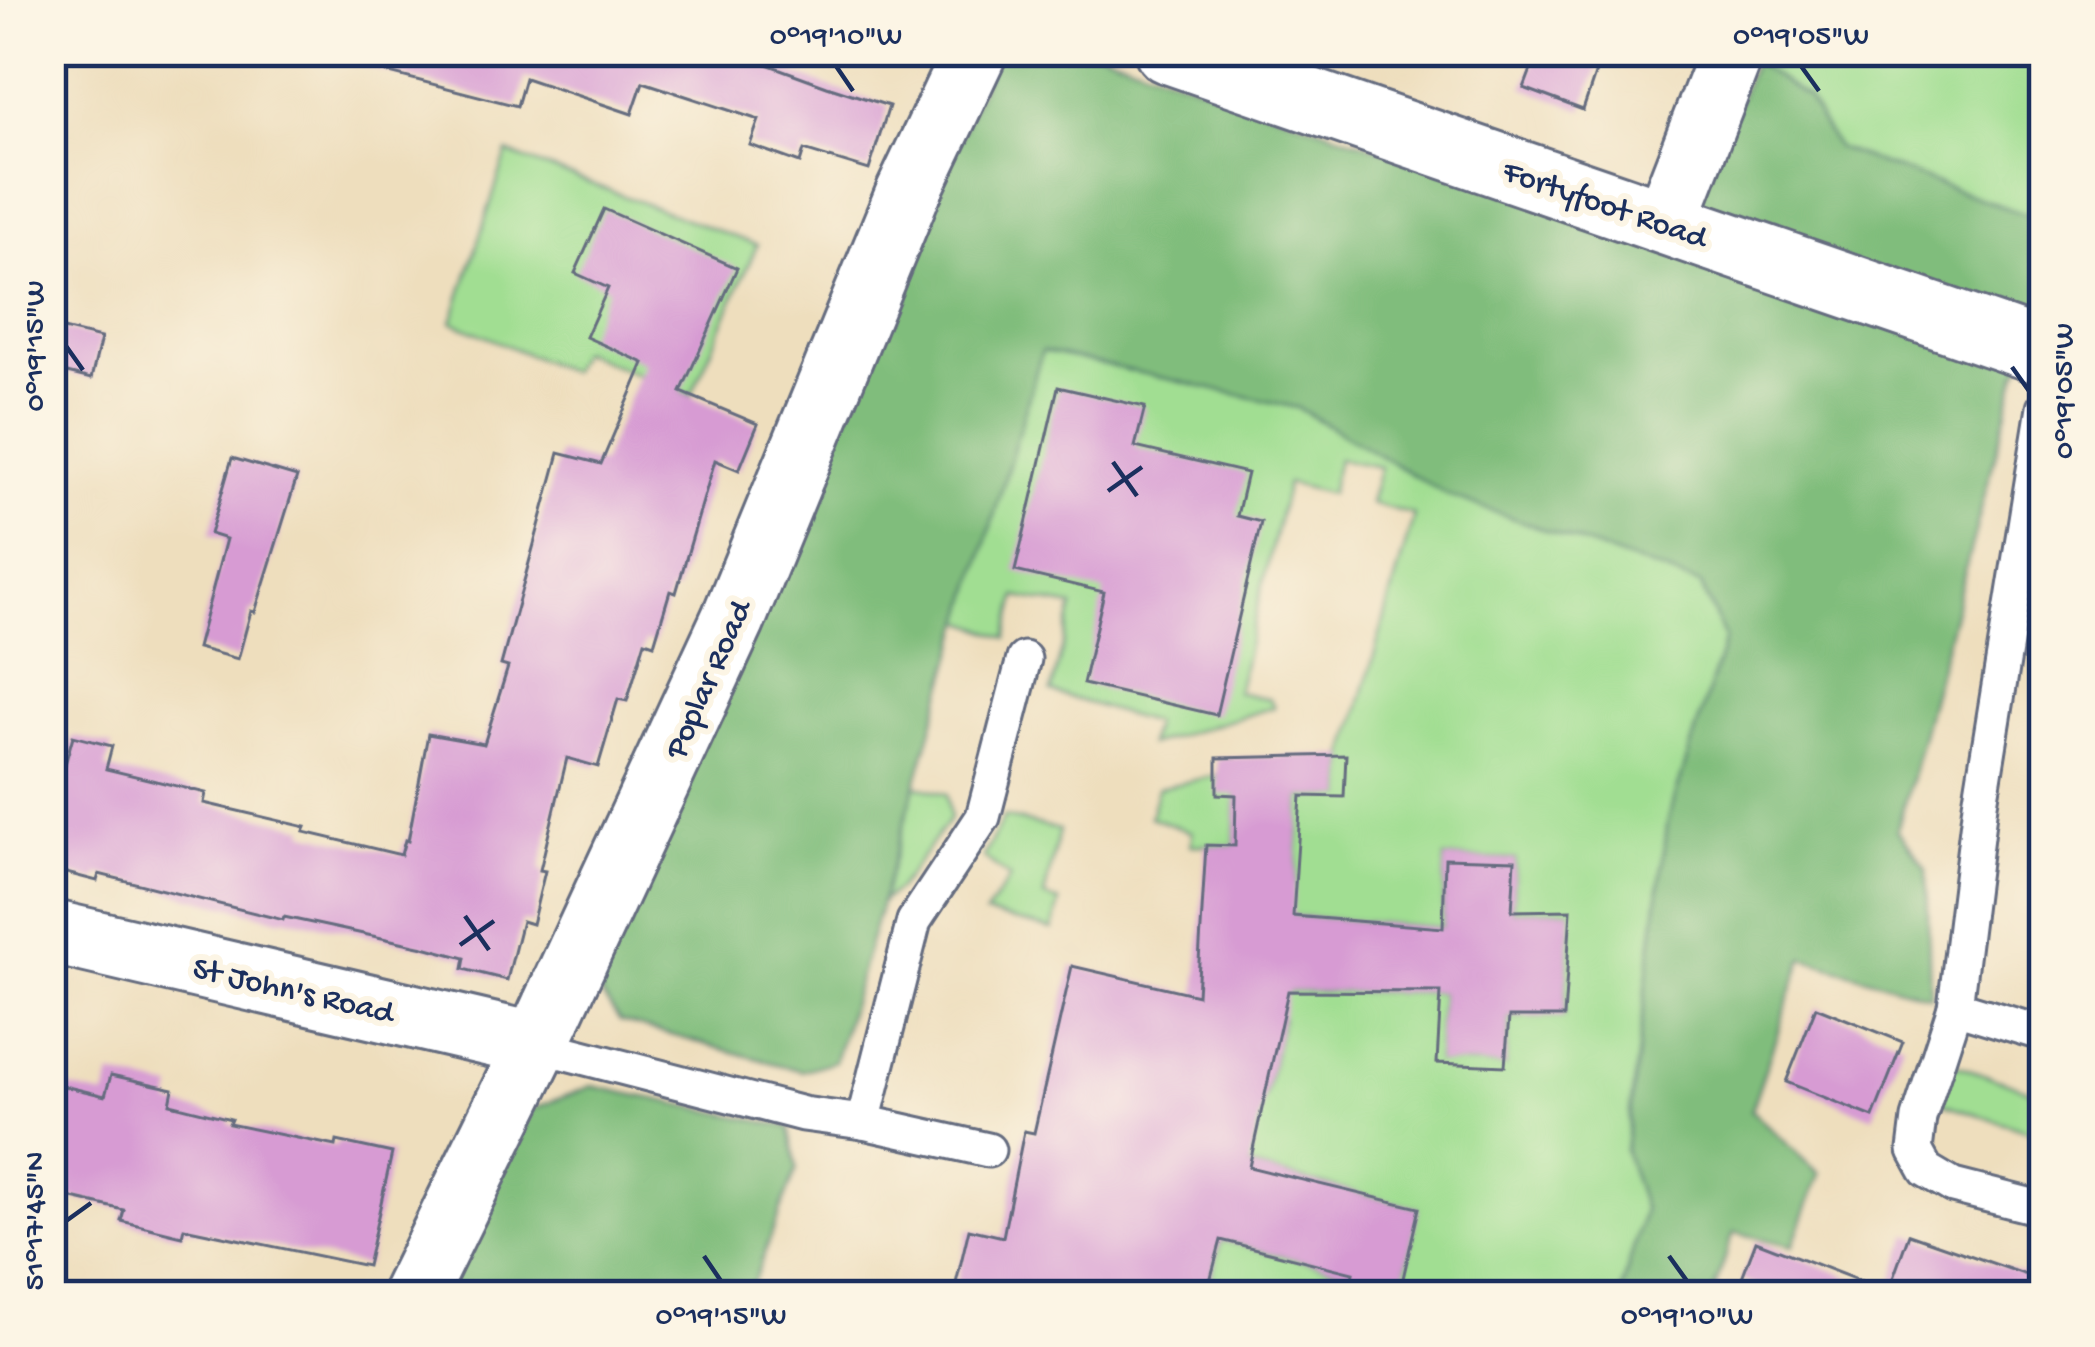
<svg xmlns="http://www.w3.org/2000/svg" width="2095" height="1347" viewBox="0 0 2095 1347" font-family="'Gochi Hand',sans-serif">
  <rect width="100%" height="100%" fill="#fcf5e5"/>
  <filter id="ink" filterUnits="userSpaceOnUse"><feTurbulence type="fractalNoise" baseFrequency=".00833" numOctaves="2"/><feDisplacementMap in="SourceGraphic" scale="24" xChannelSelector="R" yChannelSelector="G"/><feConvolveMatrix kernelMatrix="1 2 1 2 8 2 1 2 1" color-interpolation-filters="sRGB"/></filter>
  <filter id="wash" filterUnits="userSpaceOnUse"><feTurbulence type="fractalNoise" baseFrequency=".004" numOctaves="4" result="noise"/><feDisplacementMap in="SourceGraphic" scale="48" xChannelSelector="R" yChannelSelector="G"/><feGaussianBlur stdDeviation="2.7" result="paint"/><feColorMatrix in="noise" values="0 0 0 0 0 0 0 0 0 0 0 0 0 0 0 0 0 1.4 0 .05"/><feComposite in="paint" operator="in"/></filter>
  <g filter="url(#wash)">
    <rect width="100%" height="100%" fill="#eedebd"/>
    <g fill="#a1de92" stroke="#5e8678" stroke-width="3">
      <polygon points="1758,51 2044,51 2044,221 1837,148 1807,98 1754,62"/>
      <polygon points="507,153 757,245 691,396 580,351 569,372 452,322"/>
      <polygon points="1042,350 1298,408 1449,496 1700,584 1725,638 1668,820 1625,1151 1644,1210 1620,1296 1399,1296 1418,1208 1238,1164 1266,1093 1282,1017 1270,991 1441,992 1437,1062 1505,1066 1509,1017 1564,1016 1570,910 1512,911 1515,860 1445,858 1443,928 1255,913 1295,884 1301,796 1344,796 1346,755 1414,515 1370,503 1380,467 1338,459 1330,494 1287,483 1237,692 1270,699 1274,707 1148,745 1153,723 1051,692 1073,607 1017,597 1007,638 963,621"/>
      <polygon points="1237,771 1235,846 1191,845 1192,832 1150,817 1158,788"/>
      <polygon points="915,785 947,794 950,819 897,890 881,902"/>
      <polygon points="1004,817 1059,830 1044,897 1060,902 1053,930 985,914 1010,878 983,857"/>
      <polygon points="1951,1063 2044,1095 2044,1136 1939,1102"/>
      <polygon points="1221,1240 1353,1273 1348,1296 1206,1296"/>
    </g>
    <g fill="#80bd7c" stroke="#4e766d" stroke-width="3">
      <polygon points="997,51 1099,51 1678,252 1754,62 1807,98 1837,148 2044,221 2044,329 2017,372 1897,830 1927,869 1930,996 1803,958 1751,1110 1820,1174 1793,1246 1734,1232 1712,1296 1620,1296 1644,1210 1625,1151 1668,820 1725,638 1701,585 1449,496 1298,408 1042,351 835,1061 802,1071 620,1021 594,985"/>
      <polygon points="592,1086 789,1127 797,1168 748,1296 438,1296 532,1109"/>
    </g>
    <g id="blocks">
      <g fill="#d79bd3">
        <polygon points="364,51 731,51 827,86 889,106 869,170 804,150 800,163 750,145 759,120 643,82 632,114 525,78 517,106 362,66"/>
        <polygon points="1538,51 1603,51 1583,110 1524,88"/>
        <polygon points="604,209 737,268 681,392 758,424 739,470 715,460 676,593 670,591 654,644 645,641 627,701 618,699 598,767 567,758 540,870 545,871 532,924 522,921 507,980 463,969 465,958 424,947 284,917 283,920 99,874 97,881 51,869 51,814 73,736 112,746 106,769 206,793 204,803 306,827 304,832 401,855 405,840 408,841 428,734 484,744 508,667 501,665 559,453 601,464 644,363 586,337 608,288 575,273"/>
        <polygon points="51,326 101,338 91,379 51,369"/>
        <polygon points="1058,387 1145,407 1135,447 1247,473 1237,516 1261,522 1216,715 1083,684 1104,592 1015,571"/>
        <polygon points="232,458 297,477 255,612 251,611 238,659 197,648 226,539 210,534"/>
        <polygon points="1346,755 1344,797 1301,796 1293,916 1443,928 1445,858 1515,860 1512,911 1571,910 1564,1017 1509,1017 1505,1066 1437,1063 1441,992 1288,991 1249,1167 1419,1208 1399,1296 1348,1296 1353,1273 1221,1240 1206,1296 953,1296 969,1229 1003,1237 1024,1131 1034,1133 1072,966 1197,995 1206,845 1235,846 1236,795 1217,794 1217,758"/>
        <polygon points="1816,1007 1903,1042 1873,1117 1786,1082"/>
        <polygon points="111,1075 173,1089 170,1104 231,1119 229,1124 336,1146 337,1141 392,1153 367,1266 184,1228 182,1236 121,1221 124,1210 51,1193 51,1083 105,1096"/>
        <polygon points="1909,1234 2044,1281 2044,1296 1782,1296 1741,1280 1756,1241 1888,1292"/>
      </g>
    </g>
  </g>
  <g filter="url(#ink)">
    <use href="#blocks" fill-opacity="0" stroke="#656c7f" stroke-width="3"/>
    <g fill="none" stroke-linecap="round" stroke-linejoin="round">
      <defs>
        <g id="service">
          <polyline points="2044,408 1980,804 1955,1007 1919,1118 1915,1150 1926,1170 1953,1186 2044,1209"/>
          <polyline points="1955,1007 2044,1034"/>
          <polyline points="536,1045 803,1114 863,1122 988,1150"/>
          <polyline points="863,1122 914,921 983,817 1024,659"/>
        </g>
        <g id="minor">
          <polyline points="1167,51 2044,353"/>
          <polyline points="1666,221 1732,51"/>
          <polyline points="51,932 536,1045"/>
          <polyline points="413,1296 536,1045 733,620 908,193 975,51"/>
        </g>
      </defs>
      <use href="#service" stroke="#656c7f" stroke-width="39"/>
      <use href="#minor" stroke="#656c7f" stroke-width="69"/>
      <use href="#service" stroke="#fff" stroke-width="33"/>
      <use href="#minor" stroke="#fff" stroke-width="63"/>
    </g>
  </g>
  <path fill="none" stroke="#1b2f5e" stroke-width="4.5" d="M836,66l17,25M1801,66l18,25M66,346l17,24M2012,367l17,24M1113,462l24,34M1108,491l34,-24M465,916l24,34M460,945l34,-24M66,1221l25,-18M704,1256l17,25M1669,1256l18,25"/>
  <g text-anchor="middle" stroke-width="12" stroke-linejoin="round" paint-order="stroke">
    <g font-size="33" fill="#1b2f5e" stroke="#fcf5e5">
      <text transform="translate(1606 201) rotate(19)" y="12">Fortyfoot Road</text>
      <text transform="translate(705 678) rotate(-66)" y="12">Poplar Road</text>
      <text transform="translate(294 987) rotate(13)" y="12">St John's Road</text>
    </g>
  </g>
  <rect width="2095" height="1347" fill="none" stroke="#fcf5e5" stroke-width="132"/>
  <rect x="66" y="66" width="1963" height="1215" fill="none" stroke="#1b2f5e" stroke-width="4.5"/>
  <g font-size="30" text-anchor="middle" fill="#1b2f5e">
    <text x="836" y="44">0°19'10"W</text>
    <text x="1801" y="44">0°19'05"W</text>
    <text transform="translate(33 346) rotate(-90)" y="10">0°19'15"W</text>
    <text transform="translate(2062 391) rotate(-90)" y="10">0°19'05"W</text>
    <text transform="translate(33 1221) rotate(-90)" y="10">51°17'45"N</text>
    <text x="721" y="1324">0°19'15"W</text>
    <text x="1687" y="1324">0°19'10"W</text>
  </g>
</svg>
